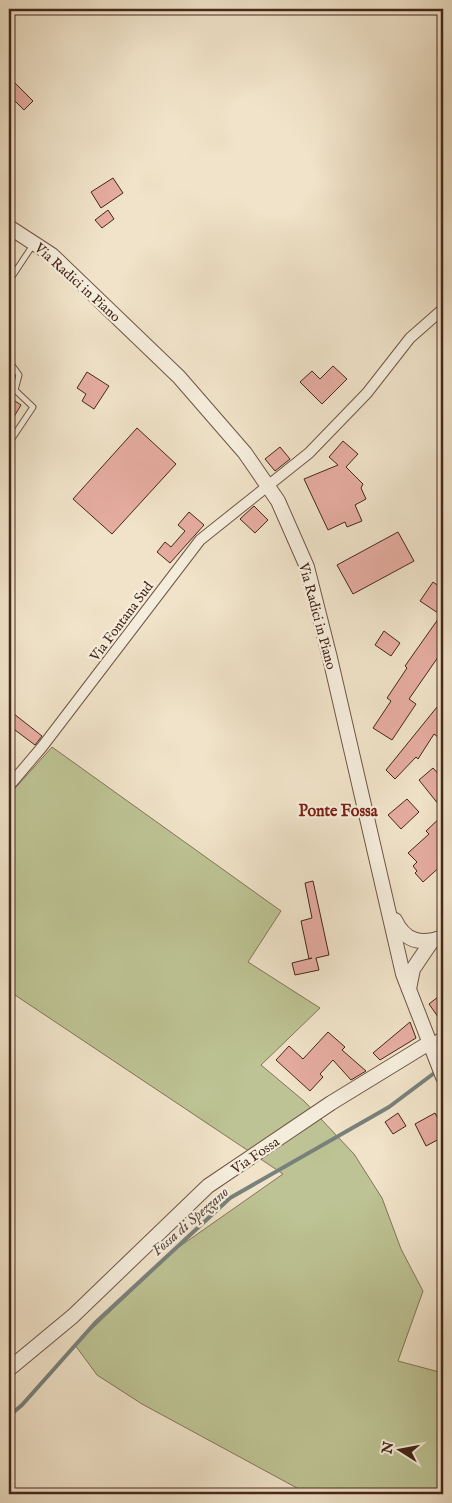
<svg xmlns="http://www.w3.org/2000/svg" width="452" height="1503" viewBox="0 0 452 1503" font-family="'IM FELL English',serif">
  <rect width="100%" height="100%" fill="#f0e3c9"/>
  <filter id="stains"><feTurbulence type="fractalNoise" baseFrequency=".004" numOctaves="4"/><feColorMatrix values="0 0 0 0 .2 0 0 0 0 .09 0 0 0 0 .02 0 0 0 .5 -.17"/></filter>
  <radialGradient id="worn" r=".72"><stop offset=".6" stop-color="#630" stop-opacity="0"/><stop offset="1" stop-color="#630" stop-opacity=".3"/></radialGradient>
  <polygon fill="#bdc394" stroke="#827557" points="52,747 281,911 248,962 320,1008 261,1065 304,1101 354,1154 382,1198 401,1249 423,1291 398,1361 443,1373 443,1494 308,1494 142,1404 97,1375 75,1345 176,1249 283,1174 9,991 9,795"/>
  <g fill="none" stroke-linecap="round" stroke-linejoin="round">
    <polyline stroke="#79817b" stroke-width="4" points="9,1416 22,1405 95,1323 230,1198 389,1107 437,1071"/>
  </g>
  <g fill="#e5aca0" stroke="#46271a">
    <polygon points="9,77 33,101 24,110 9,95"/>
    <polygon points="113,178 123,193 101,208 91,192"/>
    <polygon points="108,210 114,219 102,228 95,220"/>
    <polygon points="333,366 347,379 322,404 300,382 312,371 320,379"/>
    <polygon points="87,372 109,386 94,409 82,401 86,394 77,388"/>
    <polygon points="9,397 21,405 9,425"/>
    <polygon points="137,428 176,464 112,534 73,499"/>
    <polygon points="343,441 358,454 346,467 363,484 361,488 366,499 355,505 362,521 347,527 345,522 328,530 304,479 338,465 329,457"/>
    <polygon points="280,447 290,459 275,471 265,459"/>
    <polygon points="254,506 268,520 255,533 240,519"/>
    <polygon points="189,512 204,525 170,563 157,552 165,542 171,547 185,531 178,525"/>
    <polygon points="398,532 414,561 353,594 337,565"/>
    <polygon points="433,582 443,589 443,650 409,699 416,704 392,740 373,728 391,701 387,698 407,668 405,666 441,615 420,601"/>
    <polygon points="384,631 400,643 391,656 375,645"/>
    <polygon points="437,707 443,712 443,741 434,734 418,759 416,757 395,779 386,770"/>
    <polygon points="9,710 42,736 35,745 15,730 9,739"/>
    <polygon points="433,768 443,779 443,810 419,780"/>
    <polygon points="407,799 419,812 401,829 388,815"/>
    <polygon points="443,815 443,864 423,882 415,873 417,871 413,866 417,862 408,853 429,834 426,831"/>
    <polygon points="313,881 329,955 316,958 319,970 295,975 292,963 312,958 309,959 301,921 312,918 305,883"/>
    <polygon points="443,993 443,1024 429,1004"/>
    <polygon points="410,1022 416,1038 380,1060 373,1053"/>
    <polygon points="328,1032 345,1047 342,1050 366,1071 351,1080 333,1060 320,1074 323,1077 310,1091 276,1060 289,1046 303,1059"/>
    <polygon points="398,1113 406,1126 393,1134 385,1122"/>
    <polygon points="435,1113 443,1128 443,1137 426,1146 415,1124"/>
  </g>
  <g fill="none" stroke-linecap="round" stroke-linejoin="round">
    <defs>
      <g id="service">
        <polyline points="9,281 33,245"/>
        <polyline points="9,361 19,375 15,390 33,407 9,443"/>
        <polyline points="431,1042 443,1033"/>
      </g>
      <g id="minor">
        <polyline points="9,786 42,747 200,540 309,453 367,393 410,338 443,309"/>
        <polyline points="441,1494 443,1493"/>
      </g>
      <g id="tertiary">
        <polyline points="9,227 52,255 179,377 245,453 278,501 307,567 330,658 403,974 443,1077"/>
        <path d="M395,920c10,22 27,25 48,17"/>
        <polyline points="409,989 413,969 432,941"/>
        <polyline points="9,1369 73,1316 208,1186 331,1103 429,1043"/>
      </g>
    </defs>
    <use href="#service" stroke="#705646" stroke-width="7"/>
    <use href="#minor" stroke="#705646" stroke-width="12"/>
    <use href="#tertiary" stroke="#705646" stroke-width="16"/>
    <use href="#service" stroke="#f5eddc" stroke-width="5"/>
    <use href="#minor" stroke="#f5eddc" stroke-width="10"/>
    <use href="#tertiary" stroke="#f5eddc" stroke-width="14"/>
  </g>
  <g text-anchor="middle" stroke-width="4.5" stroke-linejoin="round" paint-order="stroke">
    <g font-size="14" fill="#46271a" stroke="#f5eddc">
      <text transform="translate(78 282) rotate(42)" y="5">Via Radici in Piano</text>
      <text transform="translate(318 616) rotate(75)" y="5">Via Radici in Piano</text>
      <text transform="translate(121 621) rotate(-53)" y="5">Via Fontana Sud</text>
      <text transform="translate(255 1155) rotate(-34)" y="5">Via Fossa</text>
    </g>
    <g font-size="15" font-style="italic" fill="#5b4c42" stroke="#f5eddc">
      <text transform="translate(190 1221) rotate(-41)" y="5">Fossa di Spezzano</text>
    </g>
    <g font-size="16" font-weight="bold" fill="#7a1f14" stroke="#f5eddc">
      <text x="338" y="816">Ponte Fossa</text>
    </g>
  </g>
  <rect width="452" height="1503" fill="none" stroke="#f0e3c9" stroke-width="30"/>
  <rect x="10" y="10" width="432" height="1483" fill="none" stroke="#46271a" stroke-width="2.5"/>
  <rect x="15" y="15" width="422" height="1473" fill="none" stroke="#46271a"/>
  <g transform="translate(400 1450) rotate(281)" stroke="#f5eddc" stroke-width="4" paint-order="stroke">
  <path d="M0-4L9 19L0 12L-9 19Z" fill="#46271a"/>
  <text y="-8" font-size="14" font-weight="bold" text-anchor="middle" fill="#46271a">N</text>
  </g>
  <rect width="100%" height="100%" filter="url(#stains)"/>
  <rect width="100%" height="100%" fill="url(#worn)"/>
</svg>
